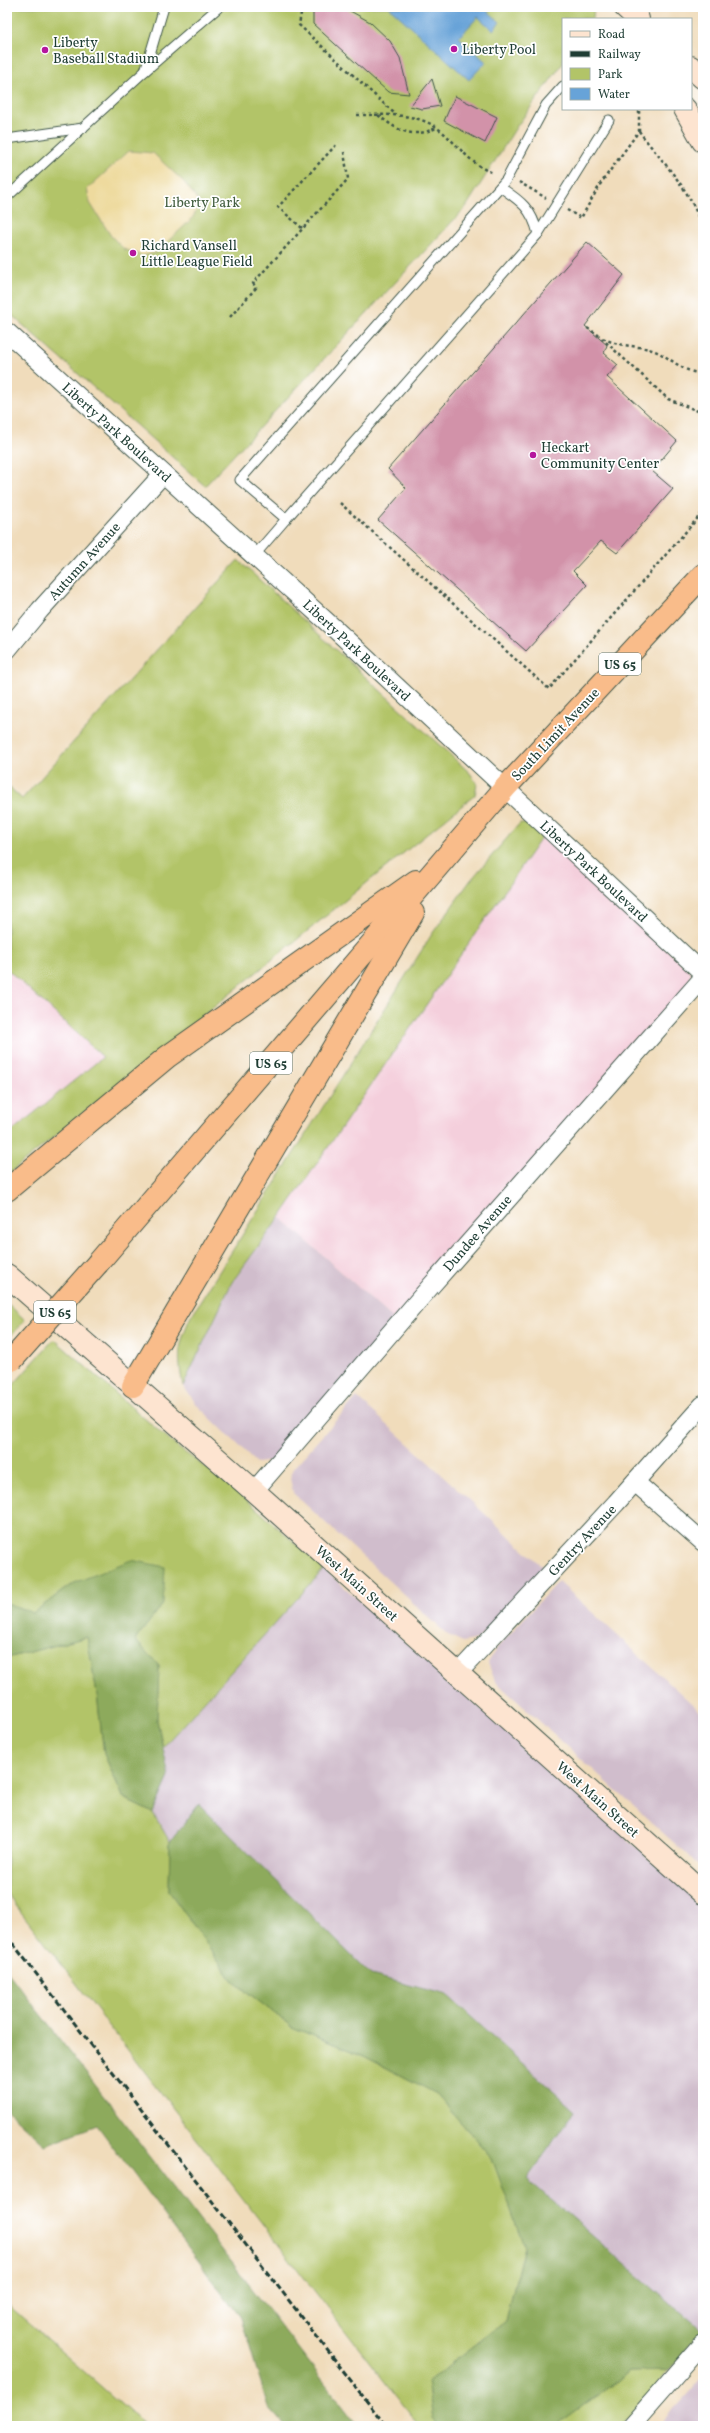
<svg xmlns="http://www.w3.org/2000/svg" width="710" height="2433" viewBox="0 0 710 2433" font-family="Vollkorn,serif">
  <rect width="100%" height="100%" fill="#fff"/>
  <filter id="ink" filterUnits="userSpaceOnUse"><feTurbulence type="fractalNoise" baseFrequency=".025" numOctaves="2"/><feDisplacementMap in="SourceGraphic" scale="8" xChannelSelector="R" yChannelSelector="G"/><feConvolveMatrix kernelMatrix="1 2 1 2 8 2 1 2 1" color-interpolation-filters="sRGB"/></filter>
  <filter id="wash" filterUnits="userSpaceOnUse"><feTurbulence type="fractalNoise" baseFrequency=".012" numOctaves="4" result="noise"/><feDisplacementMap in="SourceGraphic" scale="16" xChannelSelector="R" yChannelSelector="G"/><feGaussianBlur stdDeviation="0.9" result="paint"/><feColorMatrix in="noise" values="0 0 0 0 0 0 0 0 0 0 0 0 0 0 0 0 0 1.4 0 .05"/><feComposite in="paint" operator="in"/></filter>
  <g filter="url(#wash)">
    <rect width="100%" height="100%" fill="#f0dcbb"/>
    <g fill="#f4cfdc">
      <polygon points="544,834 691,972 690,989 397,1322 280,1217"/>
      <polygon points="7,969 103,1057 7,1135"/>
    </g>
    <g fill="#d0bdcc">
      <polygon points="280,1217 397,1322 271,1461 257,1463 198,1406 183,1386 232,1282"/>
      <polygon points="357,1397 544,1568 478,1639 463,1642 448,1635 293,1493 290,1478 295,1466"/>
      <polygon points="324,1569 703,1906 702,2331 527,2179 575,2111 447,1995 371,1975 199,1804 170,1842 153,1813 169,1777 163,1747"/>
      <polygon points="558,1581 703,1714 703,1869 495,1681 488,1663 496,1649"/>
      <polygon points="703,2377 703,2426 658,2426"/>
    </g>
    <g fill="#b2c468" stroke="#68804e">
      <polygon points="7,7 594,7 593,19 563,19 563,63 517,126 466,207 205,486 7,311"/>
      <polygon points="238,560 470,773 477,784 475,795 7,1175 7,1135 103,1057 7,969 7,785 22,799"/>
      <path d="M520,823l13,1 11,10 -264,383 -48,65 -49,104c-6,-31 -5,-39 7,-68l242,-384 38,-53z"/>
      <polygon points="7,1303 25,1320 7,1340"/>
      <polygon points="54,1339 177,1447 229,1484 324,1569 163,1747 157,1720 159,1666 135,1640 163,1604 72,1584 33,1613 7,1603 7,1392"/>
      <polygon points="87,1637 97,1694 104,1754 124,1799 153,1813 170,1842 169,1891 233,1981 292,2027 364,2056 435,2093 492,2158 524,2245 506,2321 427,2382 433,2418 440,2426 419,2426 7,1894 7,1658"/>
      <polygon points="7,2304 146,2426 7,2426"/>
      <polygon points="668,2371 621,2426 555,2426 629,2372"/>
    </g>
    <g fill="#8daa5c" stroke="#567448">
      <polygon points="131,1560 165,1567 163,1604 135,1640 159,1666 157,1720 169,1777 153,1813 124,1799 104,1754 97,1694 87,1637 7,1658 7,1603 33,1613 72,1584"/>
      <polygon points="199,1804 371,1975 447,1995 575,2111 527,2179 702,2331 668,2371 629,2372 555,2426 440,2426 433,2418 427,2382 506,2321 524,2246 492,2158 435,2093 364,2056 292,2027 233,1981 169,1891 170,1842"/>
      <polygon points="7,1971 358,2426 285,2426 268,2407 241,2318 97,2125 45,2145 7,2110"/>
    </g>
    <polygon fill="#eeda9e" stroke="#868c69" points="129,151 153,153 184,182 200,203 192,219 155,253 142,256 124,249 111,236 90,203 87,189"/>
    <polygon fill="#67a3d8" stroke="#437086" points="389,7 483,7 500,22 493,30 478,17 459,37 486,62 469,80"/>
    <g id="blocks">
      <g fill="#d292a9">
        <polygon points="313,7 343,7 370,22 390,41 400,58 409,94 388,92 313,24"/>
        <polygon points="432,79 440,106 422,109 410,106"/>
        <polygon points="455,96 497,117 485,143 444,121"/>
        <polygon points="587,242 624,275 585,326 607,345 604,353 618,365 607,377 677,441 652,471 673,489 617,553 601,541 573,571 587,585 526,651 378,520 406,488 388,469"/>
      </g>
    </g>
  </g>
  <g filter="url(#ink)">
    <use href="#blocks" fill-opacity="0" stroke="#3e5548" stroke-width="1"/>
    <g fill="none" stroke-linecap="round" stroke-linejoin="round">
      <defs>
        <g id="lane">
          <polyline points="145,71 164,7"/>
          <polyline points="7,139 83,128"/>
          <path d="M500,187c21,14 32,22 38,47"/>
          <polyline points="7,197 145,71 219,7"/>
          <polyline points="286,519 538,234 609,120"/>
          <polyline points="254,556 286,519 240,480 506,180 546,105 563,86"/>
        </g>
        <g id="street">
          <polyline points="7,332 337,631 703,973"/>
          <polyline points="7,650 40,610 163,474"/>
          <polyline points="635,1482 703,1542"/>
          <polyline points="254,1491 430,1287 703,978"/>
          <polyline points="458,1673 616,1503 703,1405"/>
          <polyline points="631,2426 703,2344"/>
        </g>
        <g id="secondary">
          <polyline points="625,7 638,19"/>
          <polyline points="691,67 703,78"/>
          <polyline points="685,109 703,141"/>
          <polyline points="7,1275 254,1491 703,1893"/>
        </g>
        <g id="highway">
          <polyline points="7,1190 167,1057 416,881"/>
          <polyline points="98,1263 505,788 703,575"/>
          <polyline points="133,1386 413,913"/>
        </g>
      </defs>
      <use href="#lane" stroke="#3e5548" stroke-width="11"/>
      <use href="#street" stroke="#3e5548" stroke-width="20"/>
      <use href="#secondary" stroke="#3e5548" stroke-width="24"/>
      <use href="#highway" stroke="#3e5548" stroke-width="24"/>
      <g stroke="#3e5548" stroke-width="2.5" stroke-dasharray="3 3" stroke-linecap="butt">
        <polyline points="302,7 299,25 395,114"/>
        <path d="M357,115c28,0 55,-3 79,12 19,13 34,39 58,46"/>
        <path d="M378,115c20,16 34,24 58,13"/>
        <path d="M639,131c23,32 60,65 64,107"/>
        <polyline points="519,182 546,198"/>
        <polyline points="567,210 581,218 601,183 639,131 639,109"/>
        <polyline points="302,228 278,207 336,145"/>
        <polyline points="230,317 256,288 253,283 348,179 344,152"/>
        <polyline points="587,328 597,334"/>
        <polyline points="597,334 668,399 703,413"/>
        <path d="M603,338c15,9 34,7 49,12 20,7 29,23 51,23"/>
        <polyline points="340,503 549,689 703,512"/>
      </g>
      <use href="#lane" stroke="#fff" stroke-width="9"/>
      <use href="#street" stroke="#fff" stroke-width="18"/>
      <use href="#secondary" stroke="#fde4d0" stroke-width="22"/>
      <use href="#highway" stroke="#f9bc8a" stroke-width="22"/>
      <polyline stroke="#1f3d34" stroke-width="3" stroke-dasharray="6 3" stroke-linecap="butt" points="7,1936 386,2426"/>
      <defs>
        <polyline id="highway-bridge" points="12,1360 98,1263"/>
      </defs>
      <use href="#highway-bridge" stroke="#3e5548" stroke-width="24" stroke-linecap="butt"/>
      <use href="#highway-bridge" stroke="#f9bc8a" stroke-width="22"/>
    </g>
  </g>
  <g fill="#b5179e" stroke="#fff" stroke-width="1.5">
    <circle cx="454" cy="49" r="4"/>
    <circle cx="45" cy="50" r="4"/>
    <circle cx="133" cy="253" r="4"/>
    <circle cx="533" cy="455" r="4"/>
  </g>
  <g text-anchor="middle" stroke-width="3.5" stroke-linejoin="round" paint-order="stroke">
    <g fill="#fff" stroke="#627771" stroke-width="1">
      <rect x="599" y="653" width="42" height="22" rx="3"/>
      <rect x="250" y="1052" width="42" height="22" rx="3"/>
      <rect x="34" y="1301" width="42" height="22" rx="3"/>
    </g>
    <g font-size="13" font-weight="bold" fill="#1f3d34">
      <text x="620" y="669">US 65</text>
      <text x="271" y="1068">US 65</text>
      <text x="55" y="1317">US 65</text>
    </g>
    <g font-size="14" fill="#1f3d34" stroke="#fff" text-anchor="start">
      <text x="53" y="47">Liberty<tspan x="53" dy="16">Baseball Stadium</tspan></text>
      <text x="462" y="54">Liberty Pool</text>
      <text x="141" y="250">Richard Vansell<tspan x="141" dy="16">Little League Field</tspan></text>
      <text x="541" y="452">Heckart<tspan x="541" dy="16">Community Center</tspan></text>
    </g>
    <g font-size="14" fill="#445f41" stroke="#fff">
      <text x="202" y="207">Liberty Park</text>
    </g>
    <g font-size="14" fill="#1f3d34" stroke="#fff">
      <text transform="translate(117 432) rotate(42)" y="5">Liberty Park Boulevard</text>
      <text transform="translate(84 561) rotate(-48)" y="5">Autumn Avenue</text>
      <text transform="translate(357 650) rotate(43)" y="5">Liberty Park Boulevard</text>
      <text transform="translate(555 734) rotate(-47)" y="5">South Limit Avenue</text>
      <text transform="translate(594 871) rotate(43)" y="5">Liberty Park Boulevard</text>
      <text transform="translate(477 1233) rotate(-49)" y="5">Dundee Avenue</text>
      <text transform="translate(582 1540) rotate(-47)" y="5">Gentry Avenue</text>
      <text transform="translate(357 1583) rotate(42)" y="5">West Main Street</text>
      <text transform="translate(598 1799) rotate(42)" y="5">West Main Street</text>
    </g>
  </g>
  <rect width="710" height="2433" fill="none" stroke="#fff" stroke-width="24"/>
  <rect x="562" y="18" width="130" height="92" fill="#ffffff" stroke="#a5b1ae"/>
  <rect x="570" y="31" width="20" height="6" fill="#fde4d0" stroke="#a5b1ae"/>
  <text x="598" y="38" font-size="12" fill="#1f3d34">Road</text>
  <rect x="570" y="51" width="20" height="6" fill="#1f3d34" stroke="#a5b1ae"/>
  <text x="598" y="58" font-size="12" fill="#1f3d34">Railway</text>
  <rect x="570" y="68" width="20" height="12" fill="#b2c468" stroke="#a5b1ae"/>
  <text x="598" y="78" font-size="12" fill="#1f3d34">Park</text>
  <rect x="570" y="88" width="20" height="12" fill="#67a3d8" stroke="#a5b1ae"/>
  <text x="598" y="98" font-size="12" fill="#1f3d34">Water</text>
</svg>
